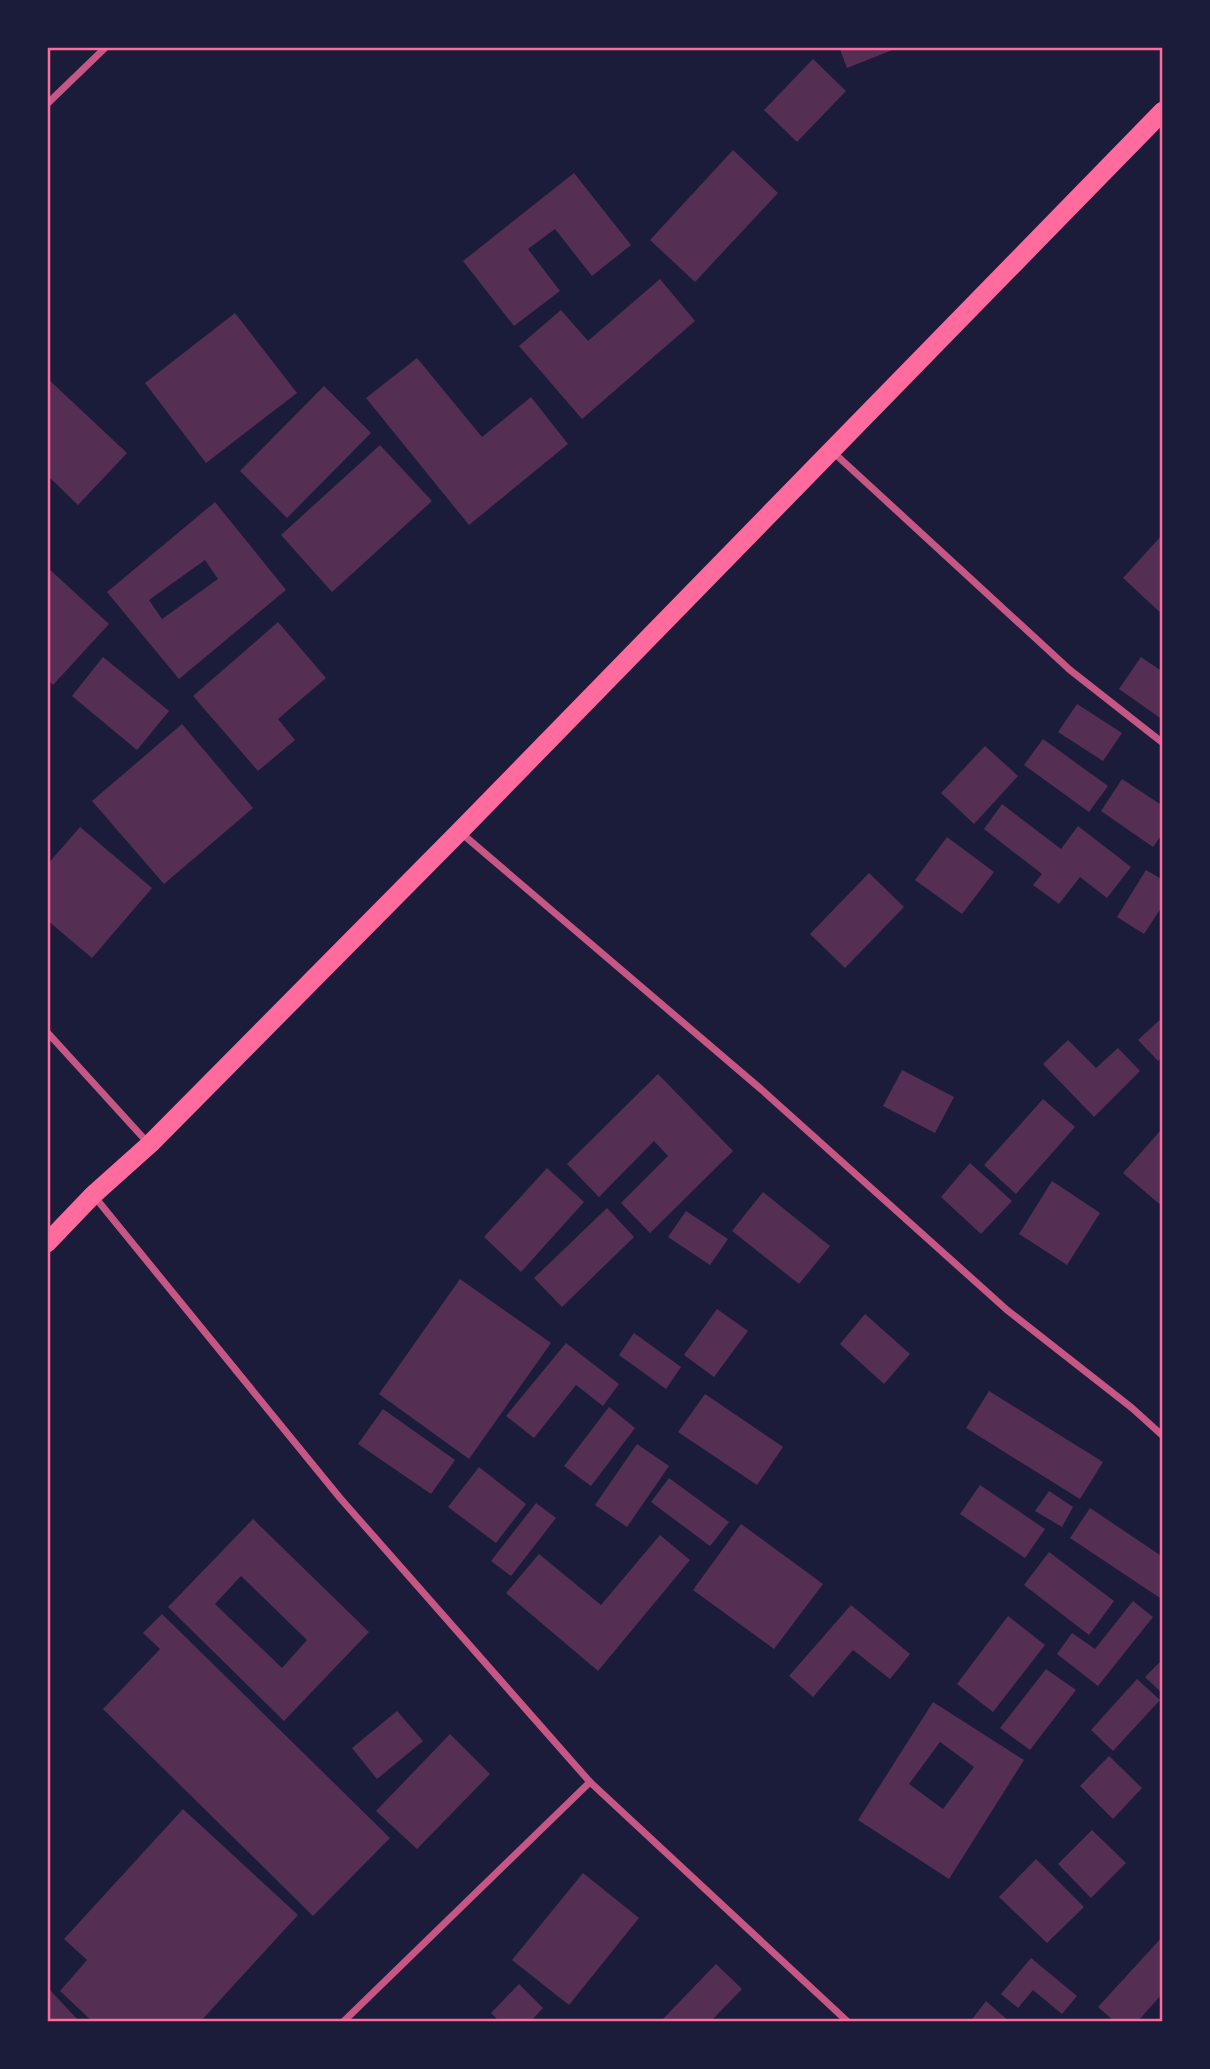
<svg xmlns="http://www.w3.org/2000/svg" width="1210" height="2069" viewBox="0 0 1210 2069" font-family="'Roboto Condensed',sans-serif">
  <rect width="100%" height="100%" fill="#1b1b3a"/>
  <g fill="#542f53" fill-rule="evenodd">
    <polygon points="839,47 900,47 847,68"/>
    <polygon points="813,59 846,91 797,142 764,110"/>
    <polygon points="733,150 778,193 695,282 650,240"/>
    <polygon points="574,173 631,245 592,276 555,229 528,249 560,291 514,326 463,261"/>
    <polygon points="660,279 695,321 582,419 519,346 561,310 588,341"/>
    <polygon points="235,313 297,393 206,463 145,383"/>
    <polygon points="417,358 482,437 531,397 568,444 469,525 366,398"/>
    <polygon points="47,378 127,453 78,505 47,475"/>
    <polygon points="324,386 371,433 287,518 240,471"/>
    <polygon points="380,445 432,501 332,592 281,535"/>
    <path d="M215,502l71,88 -107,89 -72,-87zM205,560l13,19 -56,40 -13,-19z"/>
    <polygon points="1163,534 1163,615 1123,578"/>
    <polygon points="47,567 109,624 53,685 47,679"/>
    <polygon points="278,622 326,678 278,719 295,740 258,771 193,696"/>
    <polygon points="103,657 169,711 137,750 72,696"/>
    <polygon points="1141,657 1163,672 1163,720 1119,689"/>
    <polygon points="1077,704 1122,733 1103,761 1058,732"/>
    <polygon points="182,724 253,808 164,884 92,801"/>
    <polygon points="1043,739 1108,786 1089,812 1024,765"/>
    <polygon points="985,746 1018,776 974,824 941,793"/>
    <polygon points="1122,779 1163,806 1163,833 1153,847 1101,811"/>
    <polygon points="1002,804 1061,849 1078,826 1131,867 1107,898 1080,877 1059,904 1033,885 1042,874 984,829"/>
    <polygon points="80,827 152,888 92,958 47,920 47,865"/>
    <polygon points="947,837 994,872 962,914 915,880"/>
    <polygon points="1146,870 1163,880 1163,905 1144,934 1117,917"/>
    <polygon points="869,873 904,907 845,968 810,934"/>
    <polygon points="1163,1017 1163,1056 1158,1061 1138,1040"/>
    <polygon points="1068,1040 1096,1068 1118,1048 1140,1071 1094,1117 1043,1064"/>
    <polygon points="902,1070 954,1097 935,1133 883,1106"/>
    <polygon points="658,1074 733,1151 650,1233 621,1203 668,1156 654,1141 599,1197 567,1164"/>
    <polygon points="1043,1099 1075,1127 1016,1194 984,1165"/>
    <polygon points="1160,1131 1163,1134 1163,1207 1123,1173"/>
    <polygon points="970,1163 1012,1201 981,1234 941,1197"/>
    <polygon points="547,1168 584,1202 521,1272 484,1237"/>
    <polygon points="1052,1181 1100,1213 1067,1265 1019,1234"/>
    <polygon points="763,1192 830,1246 799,1284 732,1231"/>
    <polygon points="607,1208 634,1237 562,1307 534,1278"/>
    <polygon points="686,1211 728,1239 710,1265 668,1237"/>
    <polygon points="460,1279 551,1343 469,1459 379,1394"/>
    <polygon points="717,1309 748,1331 714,1377 684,1355"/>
    <polygon points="865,1314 910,1354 884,1384 840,1344"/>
    <polygon points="634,1333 681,1367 666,1389 619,1355"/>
    <polygon points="566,1343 619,1384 603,1406 576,1385 534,1438 506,1416"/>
    <polygon points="989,1391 1103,1462 1080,1499 966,1428"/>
    <polygon points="705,1394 783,1447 757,1485 678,1432"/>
    <polygon points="609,1407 635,1428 591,1486 564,1466"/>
    <polygon points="383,1409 455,1460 431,1494 358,1444"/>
    <polygon points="637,1444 669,1466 627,1527 595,1505"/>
    <polygon points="479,1467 526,1504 496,1543 448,1507"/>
    <polygon points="669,1478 729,1522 710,1546 651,1502"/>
    <polygon points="980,1485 1045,1529 1025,1558 960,1514"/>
    <polygon points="1049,1491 1073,1507 1062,1527 1035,1511"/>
    <polygon points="536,1503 556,1518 511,1576 491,1561"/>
    <polygon points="1090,1508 1163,1557 1163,1594 1160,1598 1070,1538"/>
    <path d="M253,1519l116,113 -85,89 -116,-114zM241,1576l66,64 -25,28 -67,-64z"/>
    <polygon points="741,1524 823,1584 774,1649 693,1590"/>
    <polygon points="660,1535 690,1560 598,1671 506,1593 539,1554 601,1605"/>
    <polygon points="1049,1552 1114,1601 1089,1635 1024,1585"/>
    <polygon points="1133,1601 1153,1617 1098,1686 1057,1654 1072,1633 1095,1649"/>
    <polygon points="851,1605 910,1654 890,1679 853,1650 813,1697 789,1676"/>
    <polygon points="162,1614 390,1838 313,1916 103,1709 160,1649 143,1633"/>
    <polygon points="1008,1616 1045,1645 993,1712 957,1684"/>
    <polygon points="1163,1659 1163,1694 1145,1677"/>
    <polygon points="1046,1669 1076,1690 1030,1750 1000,1728"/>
    <polygon points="1137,1679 1160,1700 1113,1751 1091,1730"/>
    <path d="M933,1702l91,58 -75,119 -91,-59zM940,1742l34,25 -31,42 -34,-25z"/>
    <polygon points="397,1711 423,1741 377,1779 352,1748"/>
    <polygon points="450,1734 490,1774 417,1849 376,1811"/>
    <polygon points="1109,1756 1142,1788 1113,1819 1080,1786"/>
    <polygon points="183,1809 298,1915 200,2022 93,2022 60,1991 87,1960 64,1939"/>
    <polygon points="1092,1830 1126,1863 1091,1898 1058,1864"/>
    <polygon points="1036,1859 1084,1907 1047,1943 999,1897"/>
    <polygon points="583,1873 639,1918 569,2005 512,1960"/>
    <polygon points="1163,1936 1163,1993 1137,2022 1115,2022 1098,2007"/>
    <polygon points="1031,1958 1077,1996 1062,2014 1033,1990 1018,2008 1001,1994"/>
    <polygon points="716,1964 742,1989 710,2022 660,2022"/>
    <polygon points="519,1984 543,2008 530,2022 500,2022 491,2013"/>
    <polygon points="47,1987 80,2022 47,2022"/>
    <polygon points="986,2001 1010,2022 970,2022"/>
  </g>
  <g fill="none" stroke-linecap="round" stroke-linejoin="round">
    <g stroke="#c65784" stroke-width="7">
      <polyline points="47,104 106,47"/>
      <polyline points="833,452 1070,670 1163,743"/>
      <polyline points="460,832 762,1090 1007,1310 1132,1408 1163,1436"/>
      <polyline points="47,1032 148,1143"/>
      <polyline points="94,1196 340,1498 590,1782 848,2022"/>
      <polyline points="343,2022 590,1782"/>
    </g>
    <polyline stroke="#ff6b9d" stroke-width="19" points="47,1243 93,1195 150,1144 460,831 1163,111"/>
  </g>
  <rect width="1210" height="2069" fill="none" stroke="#1b1b3a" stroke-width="98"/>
  <rect x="49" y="49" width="1112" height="1971" fill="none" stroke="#ff6b9d" stroke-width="2.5"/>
</svg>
